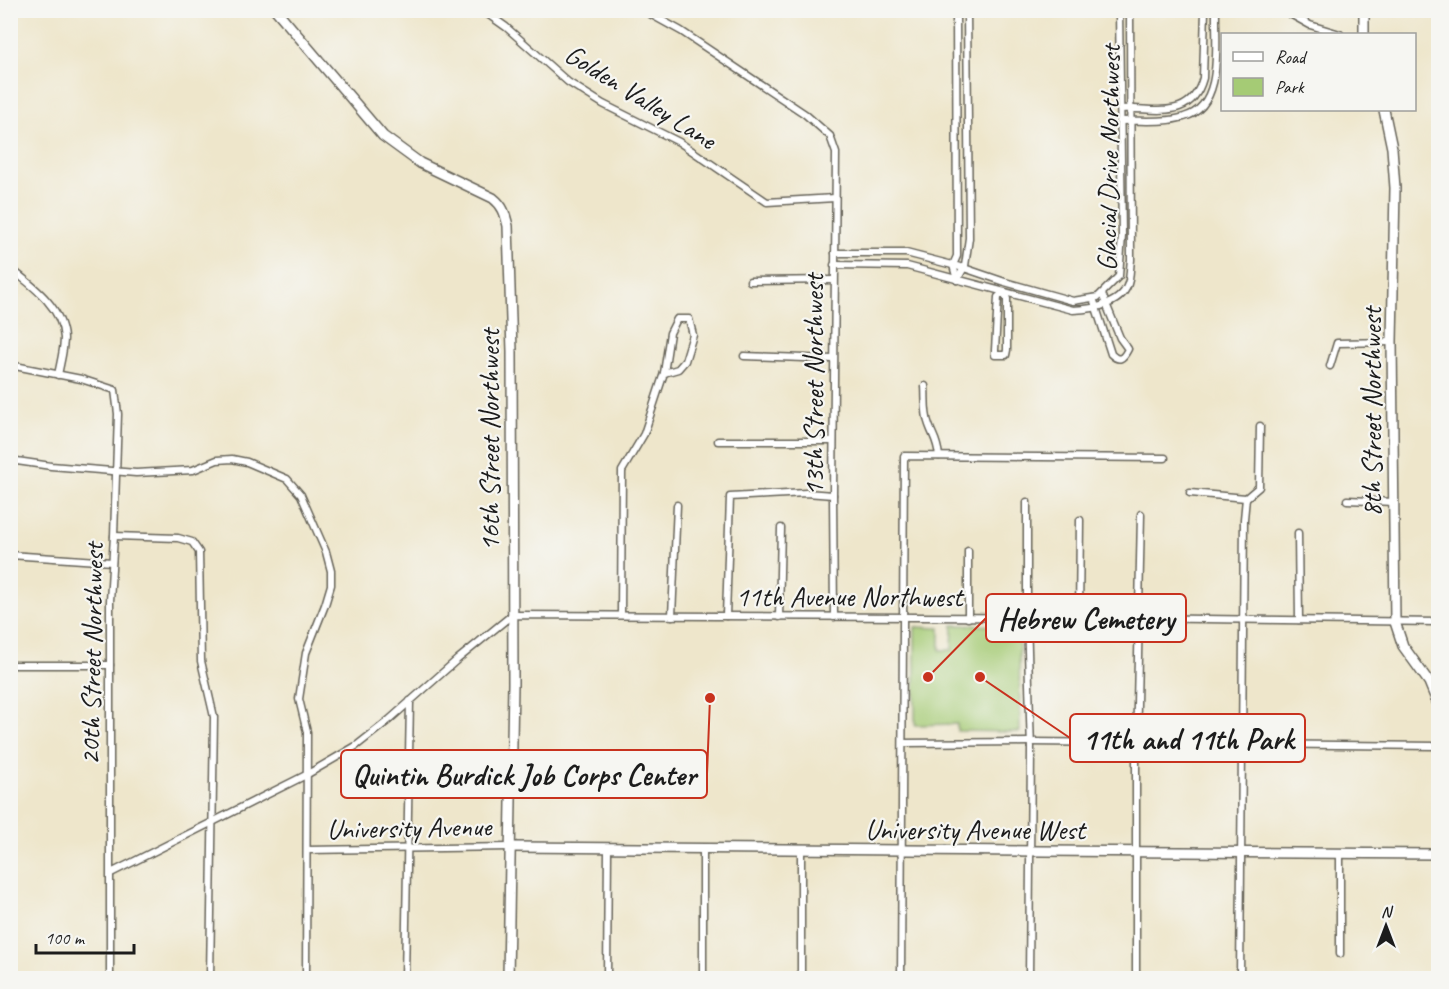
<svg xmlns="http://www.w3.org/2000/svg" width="1449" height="989" viewBox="0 0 1449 989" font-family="Caveat,sans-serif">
  <rect width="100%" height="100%" fill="#f6f6f2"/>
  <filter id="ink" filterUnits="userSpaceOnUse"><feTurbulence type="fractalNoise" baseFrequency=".0167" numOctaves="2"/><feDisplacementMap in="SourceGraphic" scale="12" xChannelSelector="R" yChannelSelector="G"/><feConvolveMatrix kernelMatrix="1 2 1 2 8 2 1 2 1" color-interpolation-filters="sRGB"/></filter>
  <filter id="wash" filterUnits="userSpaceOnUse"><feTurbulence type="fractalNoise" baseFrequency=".008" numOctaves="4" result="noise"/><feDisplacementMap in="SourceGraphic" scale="24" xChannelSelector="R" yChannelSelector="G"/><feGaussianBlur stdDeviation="1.35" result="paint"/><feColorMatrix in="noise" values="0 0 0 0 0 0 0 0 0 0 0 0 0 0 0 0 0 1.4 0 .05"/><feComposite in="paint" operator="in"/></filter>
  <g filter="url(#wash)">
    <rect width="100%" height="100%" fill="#eee6cb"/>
    <polygon fill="#a5cb75" stroke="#607448" stroke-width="1.5" points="953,625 1019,626 1020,732 957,731 957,724 915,725 915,627 940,628 940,650 952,650"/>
  </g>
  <g filter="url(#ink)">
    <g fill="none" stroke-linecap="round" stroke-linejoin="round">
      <defs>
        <g id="street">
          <polyline points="482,10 506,27 568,82 603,104 679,142 767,202 835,198"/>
          <polyline points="643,10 681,31 805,114 830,136 836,153 833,495 834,617"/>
          <polyline points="956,10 957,256 953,265 957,280"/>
          <polyline points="1283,10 1310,25 1340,34"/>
          <path d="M1120,109c34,-2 71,13 83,-31l2,-68"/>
          <path d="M1120,121c21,-1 44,2 64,-4 41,-11 31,-74 32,-107"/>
          <polyline points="835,253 906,253 964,268 1005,282 1073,301 1098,297 1119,276 1122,236 1119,10"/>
          <path d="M834,265l73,1 166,44c21,-1 51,-5 56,-30 1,-6 1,-13 2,-20l-1,-250"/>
          <path d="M10,268c23,18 52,39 54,70 0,12 -4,26 -6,37"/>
          <polyline points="957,280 965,266 969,238 967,10"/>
          <polyline points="750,281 834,280"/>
          <polygon points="1004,292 1007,299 1007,350 1006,355 995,355 995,350 998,297"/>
          <path d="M1093,298l18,56c8,8 12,5 17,-5l-8,-11 -18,-44"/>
          <polygon points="677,319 689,319 693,335 685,361 678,369 664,373 670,333"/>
          <polyline points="744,356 833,359"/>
          <polyline points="10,365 81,379 115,390 118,414 114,536 110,601 110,978"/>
          <polyline points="1330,366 1337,343 1392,342"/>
          <path d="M925,386c1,12 -1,27 4,39 5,14 8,14 10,31"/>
          <polyline points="718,441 833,441"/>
          <polyline points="10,460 51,466 136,473 193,470 217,460 232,459 247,462 287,479 301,495 326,552 331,571 331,585 325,605 306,653 299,699 307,732 306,978"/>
          <polyline points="1190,493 1246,498"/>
          <polyline points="1347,500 1394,502"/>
          <polyline points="1027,502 1027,618 1031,750 1029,978"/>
          <polyline points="1298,533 1299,620"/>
          <polyline points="114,536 178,538 192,542 199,552 201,661 214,717 210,978"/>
          <polyline points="10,555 112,562"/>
          <polyline points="621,615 622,471 644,434 664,373"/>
          <polyline points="672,616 677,505"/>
          <polyline points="726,616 730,497 806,493 833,495"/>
          <polyline points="779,617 781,528"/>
          <polyline points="968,618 968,551"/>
          <polyline points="1079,618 1080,520"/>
          <polyline points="10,665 110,665"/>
          <polyline points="904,743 1029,742 1438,746"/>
          <polyline points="307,850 511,847"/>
          <polyline points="1340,854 1340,954"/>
          <polyline points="111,873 306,775 356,746 389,720 458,659 512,615 1130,618 1438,622"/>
          <polyline points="405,978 410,701"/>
          <polyline points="607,978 608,849"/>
          <polyline points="703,978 703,849"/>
          <polyline points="801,978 801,850"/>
          <polyline points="901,978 904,456 1165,458"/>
          <polyline points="1136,978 1136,751 1141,514"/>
          <polyline points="1240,978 1244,519 1246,498 1259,487 1260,426"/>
        </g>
        <g id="secondary">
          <path d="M276,10l107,126 37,27 73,35c10,8 12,15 15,28l4,125 1,332 -5,295"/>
          <polyline points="1364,10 1364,34"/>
          <polyline points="1384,110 1392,148 1395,188 1392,342 1395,622 1403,646 1429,682 1438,704"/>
          <polyline points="511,847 1438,854"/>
        </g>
      </defs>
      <use href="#street" stroke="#666359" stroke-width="9"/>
      <use href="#secondary" stroke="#666359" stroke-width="12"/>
      <use href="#street" stroke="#fff" stroke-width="6"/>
      <use href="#secondary" stroke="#fff" stroke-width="9"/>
    </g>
  </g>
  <g text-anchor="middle" stroke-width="4.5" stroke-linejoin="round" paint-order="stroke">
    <g font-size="28" fill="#1c1c1c" stroke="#f6f6f2">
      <text transform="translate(641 96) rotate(32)" y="10">Golden Valley Lane</text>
      <text transform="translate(1108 158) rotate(-89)" y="10">Glacial Drive Northwest</text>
      <text transform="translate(813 385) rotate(-90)" y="10">13th Street Northwest</text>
      <text transform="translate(1371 412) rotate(-90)" y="10">8th Street Northwest</text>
      <text transform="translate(489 440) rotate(-90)" y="10">16th Street Northwest</text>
      <text x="849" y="606">11th Avenue Northwest</text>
      <text transform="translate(91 654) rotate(-89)" y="10">20th Street Northwest</text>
      <text transform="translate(409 827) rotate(-1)" y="10">University Avenue</text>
      <text x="975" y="839">University Avenue West</text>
    </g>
  </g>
  <path fill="none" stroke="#c8321e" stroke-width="2" d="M928 677L986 618M980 677L1070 738M710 698L707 774"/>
  <g fill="#c8321e" stroke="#f6f6f2" stroke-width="2">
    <circle cx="928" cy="677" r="6"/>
    <circle cx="980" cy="677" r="6"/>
    <circle cx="710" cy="698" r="6"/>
  </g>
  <g fill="#f6f6f2" stroke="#c8321e" stroke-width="2">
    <rect x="986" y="594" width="200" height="48" rx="6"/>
    <rect x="1070" y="714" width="235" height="48" rx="6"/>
    <rect x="341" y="750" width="366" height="48" rx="6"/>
  </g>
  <g font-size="30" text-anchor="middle" font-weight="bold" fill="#1c1c1c">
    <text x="1086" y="629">Hebrew Cemetery</text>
    <text x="1188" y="749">11th and 11th Park</text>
    <text x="524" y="785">Quintin Burdick Job Corps Center</text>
  </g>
  <rect width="1449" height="989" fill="none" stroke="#f6f6f2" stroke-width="36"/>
  <rect x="1221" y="33" width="195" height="78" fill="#f6f6f2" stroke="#9f9f9c" stroke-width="1.5"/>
  <rect x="1233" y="52" width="30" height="9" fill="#ffffff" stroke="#9f9f9c" stroke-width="1.5"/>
  <text x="1275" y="63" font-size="18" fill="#1c1c1c">Road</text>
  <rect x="1233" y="78" width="30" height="18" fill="#a5cb75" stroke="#9f9f9c" stroke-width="1.5"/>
  <text x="1275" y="93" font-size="18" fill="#1c1c1c">Park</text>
  <g transform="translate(1386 926)" stroke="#f6f6f2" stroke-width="4.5" paint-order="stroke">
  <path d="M0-4.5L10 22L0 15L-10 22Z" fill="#1c1c1c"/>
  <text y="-9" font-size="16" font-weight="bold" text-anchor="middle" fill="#1c1c1c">N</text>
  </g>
  <path d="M36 944v9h98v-9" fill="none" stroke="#1c1c1c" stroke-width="3"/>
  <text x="45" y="944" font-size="18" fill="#1c1c1c" stroke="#f6f6f2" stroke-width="4.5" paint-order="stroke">100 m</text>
</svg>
